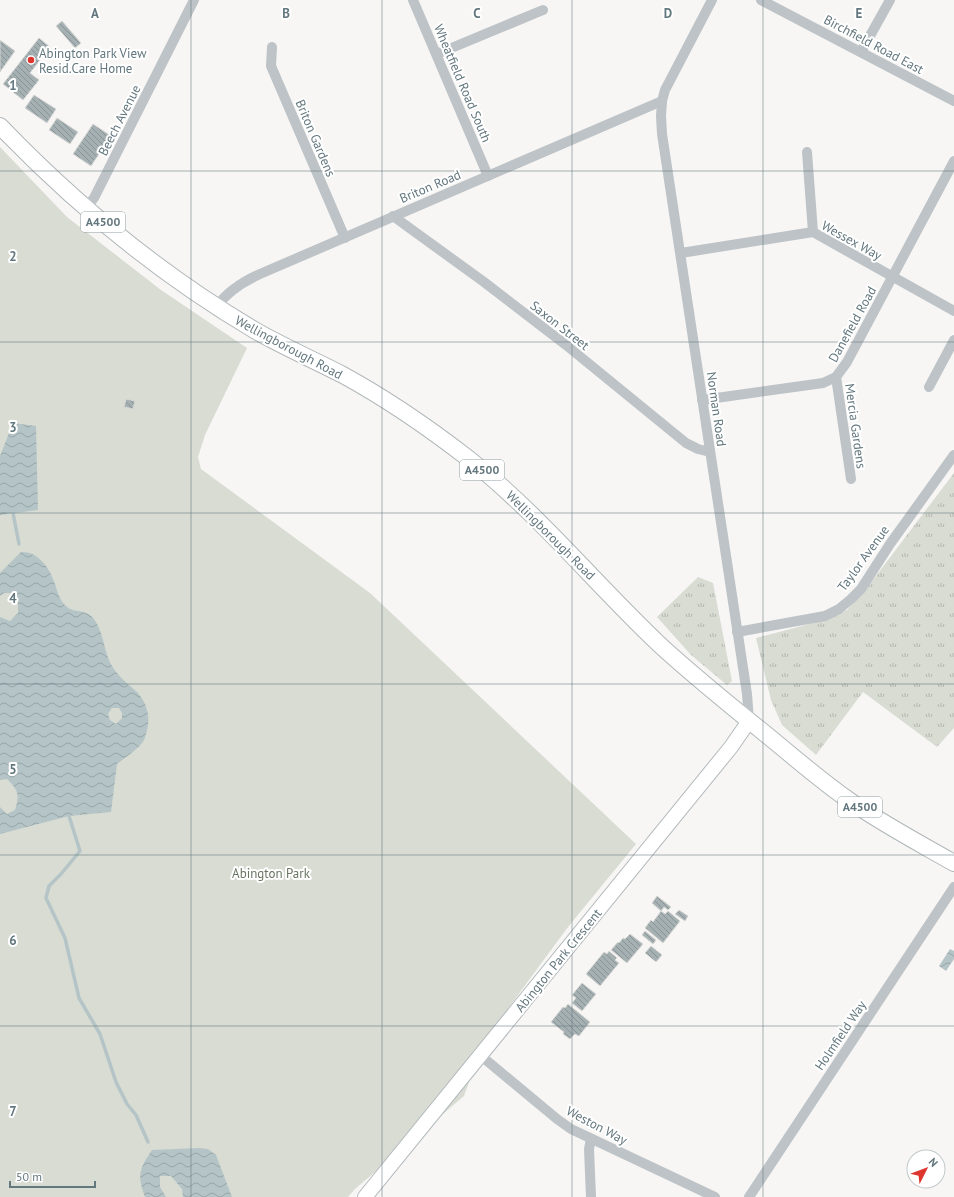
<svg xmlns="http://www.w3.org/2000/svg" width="954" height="1197" viewBox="0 0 954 1197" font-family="'PT Sans',sans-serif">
  <defs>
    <pattern id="grass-tufts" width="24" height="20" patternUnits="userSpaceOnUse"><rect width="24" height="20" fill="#d8dcd3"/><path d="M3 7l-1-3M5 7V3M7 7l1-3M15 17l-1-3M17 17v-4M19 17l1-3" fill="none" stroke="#b3b7b0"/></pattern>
    <pattern id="water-waves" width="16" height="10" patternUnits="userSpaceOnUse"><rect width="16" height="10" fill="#b5c5c7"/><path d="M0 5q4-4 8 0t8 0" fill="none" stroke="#97a5a7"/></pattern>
    <pattern id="building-back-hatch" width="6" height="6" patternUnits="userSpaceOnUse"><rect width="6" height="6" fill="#a5b0b3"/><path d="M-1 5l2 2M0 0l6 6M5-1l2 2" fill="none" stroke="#8a9497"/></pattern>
  </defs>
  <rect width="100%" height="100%" fill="#f7f6f4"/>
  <g fill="url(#grass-tufts)">
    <polygon points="954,473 954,728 937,747 863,692 816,755 782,725 771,700 756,638 821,621 847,610 866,589"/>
    <polygon points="698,577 713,583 732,681 727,685 691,655 657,617"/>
  </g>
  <polygon fill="#d8dcd3" points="0,147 67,217 161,290 247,348 205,435 198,457 201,469 370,593 636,844 568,927 484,1041 464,1096 355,1189 348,1197 0,1197"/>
  <g fill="url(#water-waves)" fill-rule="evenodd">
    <polygon points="13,423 36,426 38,510 0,515 0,456"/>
    <path d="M21,552c15,-1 27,13 32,27 4,9 5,20 13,27 7,7 17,3 25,10 13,12 12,35 21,50 6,10 16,18 25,26 11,12 14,27 9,42 -1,3 -2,7 -4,9 -4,6 -19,16 -25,21l-6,48 -42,4 -69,18v-27l7,7 8,-4c5,-16 3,-20 -8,-31l-7,1v-163l10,4 8,-8v-13l-7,-7h-7l-4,3v-23zM112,708h7l3,5v5l-6,6 -6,-4 -2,-6z"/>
    <polygon points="950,949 954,951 954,959 946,971 939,966"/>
    <path d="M199,1148l9,1 8,6 16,42h-49l-1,-8 -11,-13h-11v11l6,10h-21c-8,-22 -6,-28 7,-47z"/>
  </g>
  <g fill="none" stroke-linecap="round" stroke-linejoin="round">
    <g stroke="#b5c5c7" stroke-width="3.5">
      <polyline points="13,513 19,544"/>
      <polyline points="69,816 80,851 61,874 49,886 46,898 65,938 79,998 100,1034 116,1082 127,1104 136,1115 148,1142"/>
    </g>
  </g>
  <g fill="url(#building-back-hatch)" stroke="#d8d8d6">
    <polygon points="62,21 81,43 75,48 56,26"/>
    <polygon points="39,38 50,47 30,73 39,80 23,100 3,84"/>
    <polygon points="0,40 15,51 0,72"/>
    <polygon points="34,95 56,109 47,123 25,108"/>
    <polygon points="57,118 78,132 70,144 49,130"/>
    <polygon points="93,124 111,136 91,166 73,154"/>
    <polygon points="126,399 135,401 133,409 124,407"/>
    <polygon points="657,896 671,907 668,910 664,907 661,911 652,903"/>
    <polygon points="679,910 688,916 685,921 675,914"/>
    <polygon points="661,911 665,914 668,911 680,921 663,943 645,928 651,920 653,922"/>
    <polygon points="645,931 656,940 653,944 642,935"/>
    <polygon points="630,934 643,944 627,963 611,950 618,942 619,943 623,938 625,939"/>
    <polygon points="651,946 662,955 656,962 645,953"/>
    <polygon points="609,951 617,958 615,960 619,963 600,986 586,974 604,952 607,954"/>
    <polygon points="582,983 596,994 582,1011 572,1003 576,998 572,995"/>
    <polygon points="568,1004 590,1022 579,1036 575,1034 570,1039 563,1034 564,1032 551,1022 563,1007 565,1008"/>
  </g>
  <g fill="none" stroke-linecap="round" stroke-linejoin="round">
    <defs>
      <polyline id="secondary" points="365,1197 731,747 749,721"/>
      <path id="primary" d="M0,126c76,79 161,149 256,205 28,16 58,29 87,44 44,24 86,53 126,84 71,56 127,126 192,187 35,32 71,61 107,90 27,22 53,45 82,65 33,23 69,42 104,62"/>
    </defs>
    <use href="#secondary" stroke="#b2b9bc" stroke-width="16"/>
    <use href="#primary" stroke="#b1b8ba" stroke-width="18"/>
    <g stroke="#bdc3c6" stroke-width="10">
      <polyline points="413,0 488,176"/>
      <polyline points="712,0 665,90 662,101 661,116 662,134 747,694 749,721"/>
      <polyline points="761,0 954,101"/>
      <polyline points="272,47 271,66 345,238"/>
      <polyline points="861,52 890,0"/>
      <polyline points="437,54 543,10"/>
      <polyline points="807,152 813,232"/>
      <polyline points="86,208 94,198 194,0"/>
      <polyline points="393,216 484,282 566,345 686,443 698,449 710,452"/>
      <polyline points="681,253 813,232 954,311"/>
      <path d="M217,306c11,-15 25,-24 43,-32l402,-173"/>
      <polyline points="836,377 851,479"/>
      <polyline points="929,387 954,340"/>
      <polyline points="702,400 823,383 836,377 847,362 954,161"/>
      <polyline points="737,632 825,616 839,609 851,599 861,589 890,544 954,455"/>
      <polyline points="480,1055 557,1119 571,1129 715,1197"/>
      <polyline points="591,1197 589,1149 591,1139"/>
      <polyline points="749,1197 954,887"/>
    </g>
    <use href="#secondary" stroke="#fff" stroke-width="14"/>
    <use href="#primary" stroke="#fff" stroke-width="16"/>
  </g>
  <path fill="none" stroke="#63777e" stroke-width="1" stroke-opacity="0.55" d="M191,0v1197M382,0v1197M572,0v1197M763,0v1197M0,171h954M0,342h954M0,513h954M0,684h954M0,855h954M0,1026h954"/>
  <circle fill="#dd362e" stroke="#fff" stroke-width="1.5" cx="31" cy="60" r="4"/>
  <g text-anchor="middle" stroke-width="4" stroke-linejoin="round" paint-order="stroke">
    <g fill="#fff" stroke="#92a0a5" stroke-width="1">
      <rect x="81" y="212" width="44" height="20" rx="3"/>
      <rect x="460" y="460" width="44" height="20" rx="3"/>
      <rect x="838" y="797" width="44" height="20" rx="3"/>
    </g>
    <g font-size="12" font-weight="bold" fill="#63777e">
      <text x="103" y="226">A4500</text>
      <text x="482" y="474">A4500</text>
      <text x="860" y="811">A4500</text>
    </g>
    <g font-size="13" fill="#63777e" stroke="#fff">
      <text transform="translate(874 44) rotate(28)" y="5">Birchfield Road East</text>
      <text transform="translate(463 83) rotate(67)" y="5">Wheatfield Road South</text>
      <text transform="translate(119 120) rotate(-63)" y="5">Beech Avenue</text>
      <text transform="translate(316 138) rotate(67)" y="5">Briton Gardens</text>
      <text transform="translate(430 186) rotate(-23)" y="5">Briton Road</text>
      <text transform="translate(852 240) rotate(29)" y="5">Wessex Way</text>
      <text transform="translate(852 324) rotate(-61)" y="5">Danefield Road</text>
      <text transform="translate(560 325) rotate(38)" y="5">Saxon Street</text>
      <text transform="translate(289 347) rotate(28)" y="5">Wellingborough Road</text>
      <text transform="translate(717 409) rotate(82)" y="5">Norman Road</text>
      <text transform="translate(856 426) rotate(82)" y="5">Mercia Gardens</text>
      <text transform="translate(551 535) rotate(45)" y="5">Wellingborough Road</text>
      <text transform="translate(863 558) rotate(-54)" y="5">Taylor Avenue</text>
      <text transform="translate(558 960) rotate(-51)" y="5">Abington Park Crescent</text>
      <text transform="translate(840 1035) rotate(-56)" y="5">Holmfield Way</text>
      <text transform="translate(597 1125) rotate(28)" y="5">Weston Way</text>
    </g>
    <g font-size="13" fill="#63777e" stroke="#fff" text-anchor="start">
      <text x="39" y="58">Abington Park View<tspan x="39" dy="15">Resid.Care Home</tspan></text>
    </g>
    <g font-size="13" fill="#697662" stroke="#fff">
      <text x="271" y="878">Abington Park</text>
    </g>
  </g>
  <g font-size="13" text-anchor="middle" font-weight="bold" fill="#63777e" stroke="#fff" stroke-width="4" stroke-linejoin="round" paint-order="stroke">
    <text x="95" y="18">A</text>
    <text x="286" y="18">B</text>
    <text x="477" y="18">C</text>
    <text x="668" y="18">D</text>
    <text x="859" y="18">E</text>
    <text x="13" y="90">1</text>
    <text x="13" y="261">2</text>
    <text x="13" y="432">3</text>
    <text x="13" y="603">4</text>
    <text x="13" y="774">5</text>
    <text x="13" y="945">6</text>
    <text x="13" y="1116">7</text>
  </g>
  <g transform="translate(926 1169) rotate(48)"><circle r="19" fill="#ffffff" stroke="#c1c9cb"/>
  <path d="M0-3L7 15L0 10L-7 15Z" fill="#dd362e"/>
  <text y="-6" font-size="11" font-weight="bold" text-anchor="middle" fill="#63777e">N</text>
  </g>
  <path d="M10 1181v6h85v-6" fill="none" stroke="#63777e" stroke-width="2"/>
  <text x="16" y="1181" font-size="12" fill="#63777e" stroke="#ffffff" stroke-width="3" paint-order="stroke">50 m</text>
</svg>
